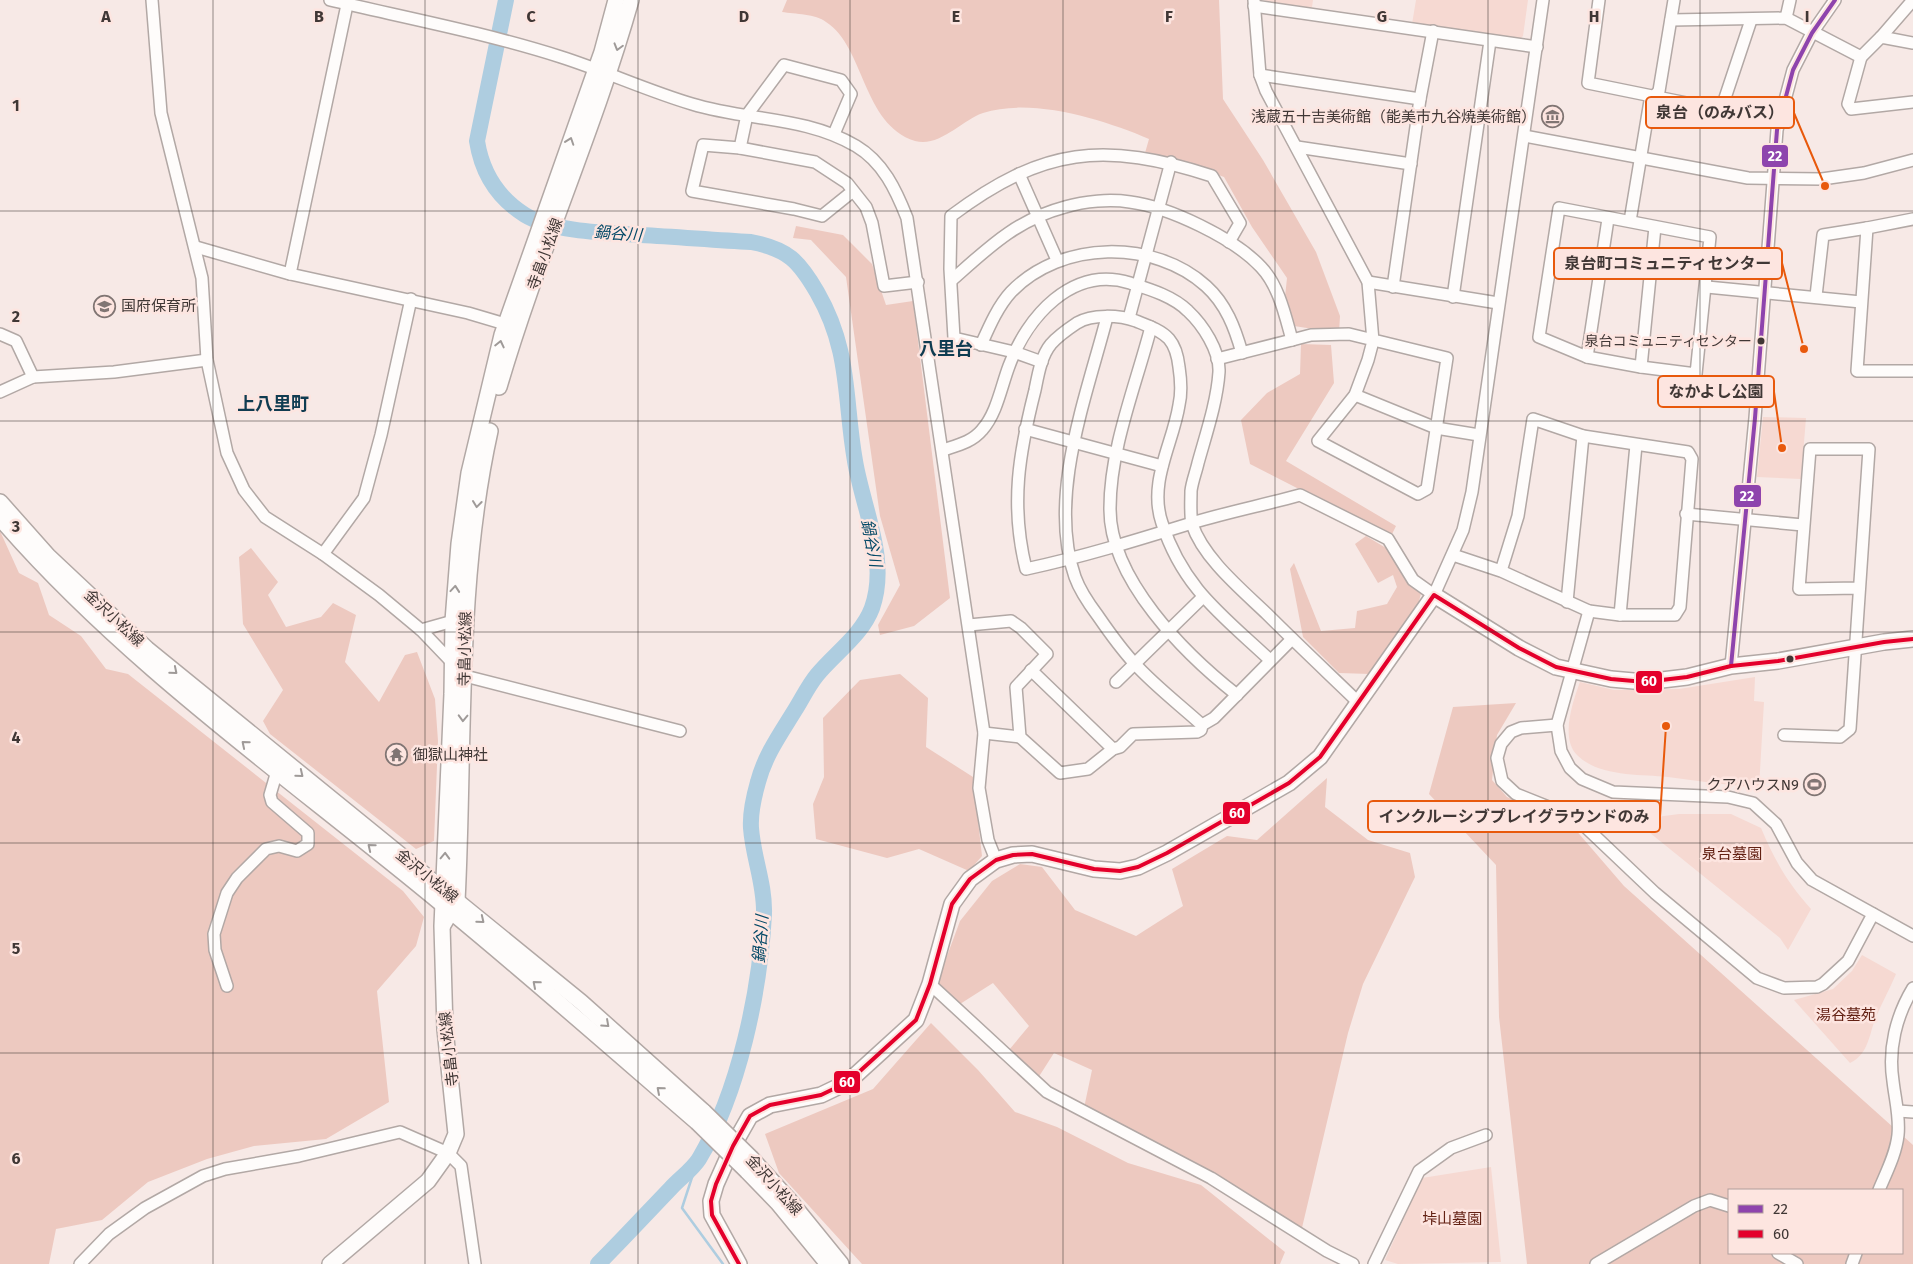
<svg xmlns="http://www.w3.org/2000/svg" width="1913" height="1264" viewBox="0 0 1913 1264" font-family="'Fira Sans','Noto Sans JP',sans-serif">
  <rect width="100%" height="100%" fill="#f7e9e6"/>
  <g fill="#f6d9d2">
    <polygon points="1262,0 1313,0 1312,7 1309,9"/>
    <polygon points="1416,0 1528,0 1523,36 1520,39 1412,24"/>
    <polygon points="1763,417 1806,418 1801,479 1757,477"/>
    <path d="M1755,677l-1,24 10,1 -5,86c-31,-3 -61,-7 -91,-11 -29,-3 -69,0 -91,-22 -17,-17 -4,-54 3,-73l34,8 65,-1z"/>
    <path d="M1679,814h52l30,14c14,33 26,54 50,81l-23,41 -8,-12 -146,-118z"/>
    <path d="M1862,955l34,19c-6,14 -14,29 -20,43 -7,17 -7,37 -26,46l-56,-63 39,-11 19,-18z"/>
    <polygon points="1491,1167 1501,1262 1398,1264 1385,1260 1422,1178"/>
  </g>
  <g fill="#edc9c0" fill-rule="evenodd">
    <path d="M787,0h432l4,99 40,61 53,92 24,64 -1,17 -45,-7 -9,-29 2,-19 -35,-51 -28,-50 -47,-17 -32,-7 4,-14c-45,-19 -117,-42 -166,-26 -21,7 -44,35 -68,28 -53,-17 -50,-94 -89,-119 -10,-8 -31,-8 -44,-10z"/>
    <polygon points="796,226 843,235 872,264 886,305 913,301 950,598 914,626 880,635 878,625 900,585 880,516 846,277 811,240 793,238"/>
    <polygon points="1301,344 1331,345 1334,383 1286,461 1396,526 1391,536 1250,464 1241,420 1267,393 1300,374"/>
    <polygon points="0,531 19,573 38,583 49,615 81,636 106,669 128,674 403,891 424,917 416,946 377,991 389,1102 326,1139 254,1146 207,1159 148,1182 102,1220 56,1229 49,1264 0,1264"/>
    <polygon points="1366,536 1386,548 1421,593 1418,606 1370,674 1339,673 1303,637 1290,569 1294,563 1321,631 1355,628 1357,611 1387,604 1397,587 1393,575 1378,583 1355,544"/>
    <polygon points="251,548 278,582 268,595 286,627 321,617 333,603 356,615 345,662 379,702 405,655 417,652 435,699 438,741 434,841 416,849 270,734 263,721 283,690 243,624 239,557"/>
    <polygon points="900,674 928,698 926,747 973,777 982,856 969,871 919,849 887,858 816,839 813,804 824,777 823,718 860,680"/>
    <path d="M1516,703l-19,32 -5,45 15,17 67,31 50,58 289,259v119h-386l-28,-247 -3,-152 -67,-71 24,-87zM1729,1190h173v63h-173z"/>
    <polygon points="1327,778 1325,807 1368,840 1410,853 1415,877 1363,984 1348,1033 1301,1232 1217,1174 1084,1108 1092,1070 1054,1053 1038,1078 1009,1050 1029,1026 993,983 960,1004 937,983 960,921 992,881 1020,864 1042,867 1075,910 1136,936 1183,906 1172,869 1227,836 1257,840"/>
    <polygon points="931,1023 978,1070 1015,1112 1057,1127 1128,1163 1201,1185 1285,1252 1280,1264 862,1264 779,1173 765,1134 873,1089"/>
  </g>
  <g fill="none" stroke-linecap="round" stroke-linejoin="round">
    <polyline stroke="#aecde0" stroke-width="2.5" points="697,1162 682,1208 723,1264"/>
    <path stroke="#aecde0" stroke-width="16" d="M506,0l-29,141c5,32 21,57 48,74 28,17 84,18 116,20 37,2 73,5 110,7 37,7 48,19 66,50 34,59 27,106 38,169 8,48 34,99 17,147 -10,27 -38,46 -55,67 -9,11 -15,24 -22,35 -14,23 -30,45 -37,72 -4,14 -8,31 -7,46 2,29 14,56 13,86 -4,77 -25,178 -65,245 -7,11 -20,20 -28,29 -25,26 -48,51 -73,76"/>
    <defs>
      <g id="minor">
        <polyline points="152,0 161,113 202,278 207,360 227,453 244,490 265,517 323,554 379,595 421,630 465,676 680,731"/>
        <path d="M330,0c77,18 156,33 231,57 44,14 87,34 131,47 55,17 113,12 164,42 27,16 40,44 51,72l77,515 -5,55 9,52 8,20"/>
        <polyline points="348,0 290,274 468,313 512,326"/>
        <polyline points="1254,0 1260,75 1266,91 1368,282 1373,341 1368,360 1355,395 1318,441 1418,494 1427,489 1447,358 1349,334 1311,335 1292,340"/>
        <polyline points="1599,0 1588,83 1721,110 1751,20"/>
        <polyline points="1254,6 1537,47"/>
        <polyline points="1786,18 1790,0"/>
        <polyline points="1671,20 1786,18 1861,57 1881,37 1913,43"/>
        <polyline points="1881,37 1913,0"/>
        <polyline points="1861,57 1848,104 1851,109 1913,102"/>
        <polyline points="1260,75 1420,99"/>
        <polyline points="1524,136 1748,178 1822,179 1864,173 1913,160"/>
        <polyline points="1297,147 1411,164"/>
        <polyline points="740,148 747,115 784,65 841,80 851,94 834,134"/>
        <polyline points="1019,174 1057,260"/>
        <polyline points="853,191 822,216 794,209 692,191 703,145 740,148 815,162 847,183 866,207 872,223 884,286 918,282"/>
        <polygon points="1559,208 1710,237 1696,374 1641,367 1587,357 1539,337"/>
        <polyline points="1913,219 1867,228 1857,371 1913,371"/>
        <polyline points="1630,221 1650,101 1659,91 1674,0"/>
        <polyline points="196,247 290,274"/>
        <path d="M952,280c36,-32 64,-60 113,-73 20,-6 45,-8 65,-5 39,5 104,36 131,65 18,19 24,48 31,73l-75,19"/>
        <polyline points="1368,282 1498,303"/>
        <polyline points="1393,287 1420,99 1433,31"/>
        <polyline points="1707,287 1861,302"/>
        <polyline points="1816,296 1823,235 1867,228"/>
        <polyline points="1453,297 1490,41"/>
        <path d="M1107,317c-20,78 -60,180 -32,260 5,14 14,27 23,39 11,16 23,33 37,48 20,22 45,41 67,61l12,-7 78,-79"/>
        <polyline points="1129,318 1171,162"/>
        <path d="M1151,327c-15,58 -41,121 -41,181 -1,71 75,146 127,187"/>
        <polyline points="0,334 16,341 33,377"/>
        <path d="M981,345c8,-18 17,-39 30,-53 50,-52 143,-53 195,-6 20,18 29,42 36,67"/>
        <polyline points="1587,357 1608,219"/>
        <path d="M1042,362l-28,-10 -60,-14 -4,-69 1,-53c92,-69 153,-75 261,-40l28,47 -11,19"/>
        <polyline points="1641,367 1655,227"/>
        <polyline points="0,392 33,377 114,372 207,360"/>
        <polyline points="1355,395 1436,428 1479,435"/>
        <polyline points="1025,429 1162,466"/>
        <path d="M943,450c15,-5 29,-8 39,-20 15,-17 19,-43 27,-64 18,-49 63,-101 121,-83 19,6 43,13 58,28 15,14 32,40 31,61 -2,30 -13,62 -21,91 -2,9 -6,19 -7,28 0,9 -1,23 1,33 11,34 50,66 75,90 30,30 61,59 91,88"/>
        <polyline points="1686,514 1803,525"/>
        <polyline points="323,554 364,498 381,435 411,299"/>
        <polyline points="1453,555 1501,571 1589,611 1620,615 1675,615 1680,607 1692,459 1688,452 1583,436 1533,419 1518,516 1501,571"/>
        <polyline points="1567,602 1583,436"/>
        <polyline points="1589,611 1557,725 1561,751 1570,768 1582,779 1613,792 1728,797 1753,803 1776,824 1797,863 1812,880 1913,936"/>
        <polyline points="1620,615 1636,445"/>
        <polyline points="969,625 1011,621 1021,628 1047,654 1016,687 1020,737 1060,773 1088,769 1113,749 1120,747 1133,734 1197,732 1201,730 1202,725"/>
        <polyline points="421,630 453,621"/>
        <path d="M1270,660c-48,-45 -87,-72 -108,-137 -14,-41 11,-79 17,-118 3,-13 2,-25 0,-38 -1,-9 -4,-21 -10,-28 -8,-9 -23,-14 -33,-18 -17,-6 -44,-7 -59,2 -9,6 -19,13 -26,21 -10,12 -13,31 -16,46 -16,63 -25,115 -9,179 56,-12 111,-29 166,-46 36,-11 72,-18 108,-28l88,44 25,41 21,15 29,-65 9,-38 71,-492"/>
        <polyline points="1731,666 1755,418 1777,130 1793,70 1812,33 1835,0"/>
        <polyline points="1031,670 1113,749"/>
        <polyline points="1116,682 1203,597"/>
        <polyline points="1557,725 1521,728 1511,732 1501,744 1497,758 1502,781 1516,794 1576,818 1655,893 1757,978 1784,988 1817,987 1823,984 1848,961 1873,914"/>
        <polyline points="984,733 1020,737"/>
        <polyline points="1784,735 1840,737 1850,729 1869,449 1810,449 1799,589 1859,588"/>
        <polyline points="930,984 1047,1092 1211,1178 1327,1251 1353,1264"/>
        <polyline points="227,986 215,950 214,934 227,893 237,878 266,849 279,846 297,851 308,844 308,833 272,802 270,795 277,771"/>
        <polyline points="1898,1111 1913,1112"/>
        <path d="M1879,1190c7,-17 17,-36 19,-55 2,-18 -3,-36 -5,-54 -5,-32 3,-65 20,-93"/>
        <polyline points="1778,1253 1797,1264"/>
        <polyline points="80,1264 109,1234 145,1208 203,1176 225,1169 299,1156 400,1132 448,1153 461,1166 475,1264"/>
        <polyline points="1374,1264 1419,1171 1451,1148 1486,1135"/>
        <polyline points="1596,1264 1694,1206 1710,1200 1729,1206"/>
        <polyline points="1852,1264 1856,1253"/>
      </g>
      <g id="major">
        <path d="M499,387c38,-131 95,-256 132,-387"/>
        <polyline points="0,502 48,556 147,649 581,1002 704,1112"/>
        <path d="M0,518c113,131 255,235 389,343 105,84 206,173 308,261"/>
        <path d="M443,925l14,-24c8,-157 -1,-316 33,-470"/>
        <polyline points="752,1159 789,1200 841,1264"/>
        <polyline points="747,1171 778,1203 828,1264"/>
        <polyline points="330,1264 428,1181 448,1153 456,1134 445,1029 442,926 452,694 453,621 459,544 469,473 502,335 602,52 616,0"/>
        <polyline points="739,1264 712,1215 711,1201 716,1184 733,1146 750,1116 770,1105 821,1095 848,1082 916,1020 930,984 952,904 970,879 996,860 1013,855 1032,854 1094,869 1120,871 1138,867 1167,853 1289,783 1320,757 1434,595 1519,648 1556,667 1611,679 1645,682 1687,677 1731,666 1778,661 1884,642 1913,639"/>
      </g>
    </defs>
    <use href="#minor" stroke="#b2a8a5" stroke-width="14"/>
    <use href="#major" stroke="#b2a8a5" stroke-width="18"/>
    <use href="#minor" stroke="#fefcfb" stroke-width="11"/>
    <use href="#major" stroke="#fefcfb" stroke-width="15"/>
    <defs>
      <g id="major-bridge">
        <polyline points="704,1112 752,1159"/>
        <polyline points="697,1122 747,1171"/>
      </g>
    </defs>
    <use href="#major-bridge" stroke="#b2a8a5" stroke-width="18" stroke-linecap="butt"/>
    <use href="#major-bridge" stroke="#fefcfb" stroke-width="15"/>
    <defs>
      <polyline id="bus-1" points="1731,666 1755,418 1777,130 1793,70 1812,33 1835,0"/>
      <polyline id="bus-2" points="739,1264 712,1215 711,1201 716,1184 733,1146 750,1116 770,1105 821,1095 848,1082 916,1020 930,984 952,904 970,879 996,860 1013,855 1032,854 1094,869 1120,871 1138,867 1167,853 1289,783 1320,757 1434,595 1519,648 1556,667 1611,679 1645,682 1687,677 1731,666 1778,661 1884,642 1913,639"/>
    </defs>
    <use href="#bus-1" stroke="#fde5e0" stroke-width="8"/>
    <use href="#bus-2" stroke="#fde5e0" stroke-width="8"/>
    <use href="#bus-1" stroke="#8e44ad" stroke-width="4"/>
    <use href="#bus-2" stroke="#e4002b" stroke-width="4"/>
  </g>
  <defs><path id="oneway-chevron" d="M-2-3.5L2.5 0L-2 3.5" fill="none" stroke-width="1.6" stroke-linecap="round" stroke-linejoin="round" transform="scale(1.25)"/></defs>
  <g stroke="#9f9a98">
    <use href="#oneway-chevron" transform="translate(618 47) rotate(106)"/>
    <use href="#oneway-chevron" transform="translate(570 141) rotate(-71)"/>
    <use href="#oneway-chevron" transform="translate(500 344) rotate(-77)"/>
    <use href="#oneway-chevron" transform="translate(477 504) rotate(97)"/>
    <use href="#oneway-chevron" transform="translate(455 589) rotate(-85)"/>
    <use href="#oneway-chevron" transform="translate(174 671) rotate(40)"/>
    <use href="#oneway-chevron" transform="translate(463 718) rotate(92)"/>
    <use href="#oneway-chevron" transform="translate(245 744) rotate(-140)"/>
    <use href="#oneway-chevron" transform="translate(300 774) rotate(39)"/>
    <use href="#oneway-chevron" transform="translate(371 847) rotate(-141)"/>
    <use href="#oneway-chevron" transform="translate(445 856) rotate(-88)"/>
    <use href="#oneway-chevron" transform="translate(481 920) rotate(39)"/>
    <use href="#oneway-chevron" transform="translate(536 984) rotate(-139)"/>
    <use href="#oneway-chevron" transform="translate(606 1024) rotate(42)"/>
    <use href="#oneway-chevron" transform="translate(660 1090) rotate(-139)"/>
  </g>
  <path fill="none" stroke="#403735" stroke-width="1" stroke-opacity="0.55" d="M213,0v1264M425,0v1264M638,0v1264M850,0v1264M1063,0v1264M1275,0v1264M1488,0v1264M1700,0v1264M0,211h1913M0,421h1913M0,632h1913M0,843h1913M0,1053h1913"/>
  <defs>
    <symbol id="museum-ring" viewBox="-11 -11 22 22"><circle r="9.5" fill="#fde5e0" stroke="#807573" stroke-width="1.5"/><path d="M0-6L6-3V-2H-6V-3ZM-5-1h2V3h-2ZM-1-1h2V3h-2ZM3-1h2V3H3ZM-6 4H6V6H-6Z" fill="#807573"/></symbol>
    <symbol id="school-ring" viewBox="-11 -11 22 22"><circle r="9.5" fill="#fde5e0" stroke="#807573" stroke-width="1.5"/><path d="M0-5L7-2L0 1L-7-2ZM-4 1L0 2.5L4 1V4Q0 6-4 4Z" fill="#807573"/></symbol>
    <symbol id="temple-ring" viewBox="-11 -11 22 22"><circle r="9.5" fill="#fde5e0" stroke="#807573" stroke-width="1.5"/><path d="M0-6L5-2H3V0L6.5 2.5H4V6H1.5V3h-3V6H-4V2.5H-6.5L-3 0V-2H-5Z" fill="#807573"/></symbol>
    <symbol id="stadium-ring" viewBox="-11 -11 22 22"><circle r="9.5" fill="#fde5e0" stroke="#807573" stroke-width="1.5"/><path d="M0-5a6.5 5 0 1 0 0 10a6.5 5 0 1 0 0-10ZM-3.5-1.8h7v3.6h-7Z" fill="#807573"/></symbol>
  </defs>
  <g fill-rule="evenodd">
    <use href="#museum-ring" x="1540" y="104" width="25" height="25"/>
    <use href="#school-ring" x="92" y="294" width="25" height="25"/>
    <use href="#temple-ring" x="384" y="742" width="25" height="25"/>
    <use href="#stadium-ring" x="1802" y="772" width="25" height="25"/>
  </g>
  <g fill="#403735" stroke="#fde5e0" stroke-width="2">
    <circle cx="1761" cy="341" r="4.5"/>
    <circle cx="1790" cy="659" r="4.5"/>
  </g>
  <g text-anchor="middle" stroke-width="5" stroke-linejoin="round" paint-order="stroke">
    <g font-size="14" fill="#403735" stroke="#fde5e0" text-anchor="end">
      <text x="1752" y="346">泉台コミュニティセンター</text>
    </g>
    <g font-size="15" fill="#403735" stroke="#fde5e0" text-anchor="end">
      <text x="1536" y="122">浅蔵五十吉美術館（能美市九谷焼美術館）</text>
      <text x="121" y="311" text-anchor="start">国府保育所</text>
      <text x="413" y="760" text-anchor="start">御獄山神社</text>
      <text x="1799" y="790">クアハウスN9</text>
    </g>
    <g font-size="15" fill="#403735" stroke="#fde5e0">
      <text transform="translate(545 254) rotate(-70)" y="5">寺畠小松線</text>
      <text transform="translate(114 618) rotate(43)" y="5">金沢小松線</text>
      <text transform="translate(465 649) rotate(-89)" y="5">寺畠小松線</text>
      <text transform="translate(427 876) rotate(39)" y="5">金沢小松線</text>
      <text transform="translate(449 1049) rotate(-96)" y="5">寺畠小松線</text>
      <text transform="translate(774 1185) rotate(48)" y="5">金沢小松線</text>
    </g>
    <g font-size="15" fill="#632113" stroke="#fde5e0">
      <text x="1732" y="859">泉台墓園</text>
      <text x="1846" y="1020">湯谷墓苑</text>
      <text x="1452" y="1224">垰山墓園</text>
    </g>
    <g font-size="16" font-style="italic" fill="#044967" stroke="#fde5e0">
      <text transform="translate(618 233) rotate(4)" y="6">鍋谷川</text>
      <text transform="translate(872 543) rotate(79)" y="6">鍋谷川</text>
      <text transform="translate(760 939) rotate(-86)" y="6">鍋谷川</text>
    </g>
    <g font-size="18" font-weight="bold" fill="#103c51" stroke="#fde5e0">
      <text x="946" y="355">八里台</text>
      <text x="273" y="410">上八里町</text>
    </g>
  </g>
  <g font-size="16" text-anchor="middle" font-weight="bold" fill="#403735" stroke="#fde5e0" stroke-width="5" stroke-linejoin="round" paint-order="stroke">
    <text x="106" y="22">A</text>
    <text x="319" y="22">B</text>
    <text x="531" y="22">C</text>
    <text x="744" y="22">D</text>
    <text x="956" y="22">E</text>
    <text x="1169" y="22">F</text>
    <text x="1382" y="22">G</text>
    <text x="1594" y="22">H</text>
    <text x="1807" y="22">I</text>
    <text x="16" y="111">1</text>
    <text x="16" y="322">2</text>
    <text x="16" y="532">3</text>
    <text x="16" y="743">4</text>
    <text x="16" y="954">5</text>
    <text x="16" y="1164">6</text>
  </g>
  <path fill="none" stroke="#e8590c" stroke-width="2" d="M1825 186L1794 113M1804 349L1782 263M1782 448L1774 392M1666 726L1660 817"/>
  <g fill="#e8590c" stroke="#fde5e0" stroke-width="2">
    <circle cx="1825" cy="186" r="5"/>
    <circle cx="1804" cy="349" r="5"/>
    <circle cx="1782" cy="448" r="5"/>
    <circle cx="1666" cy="726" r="5"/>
  </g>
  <g fill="#fde5e0" stroke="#e8590c" stroke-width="2">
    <rect x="1646" y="97" width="148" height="31" rx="5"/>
    <rect x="1554" y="248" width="228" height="31" rx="5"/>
    <rect x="1658" y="376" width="116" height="31" rx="5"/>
    <rect x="1368" y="801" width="292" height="31" rx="5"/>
  </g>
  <g font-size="16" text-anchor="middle" font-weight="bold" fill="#403735">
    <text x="1720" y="118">泉台（のみバス）</text>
    <text x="1668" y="269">泉台町コミュニティセンター</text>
    <text x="1716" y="397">なかよし公園</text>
    <text x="1514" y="822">インクルーシブプレイグラウンドのみ</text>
  </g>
  <g stroke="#fde5e0" stroke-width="2">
    <rect x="1761" y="144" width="28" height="24" rx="5" fill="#8e44ad"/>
    <rect x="1733" y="484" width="29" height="24" rx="5" fill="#8e44ad"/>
    <rect x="1635" y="670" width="28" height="24" rx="5" fill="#e4002b"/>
    <rect x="1222" y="801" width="29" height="24" rx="5" fill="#e4002b"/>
    <rect x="833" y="1070" width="28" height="24" rx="5" fill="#e4002b"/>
  </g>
  <g font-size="14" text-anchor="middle" font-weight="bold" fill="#fff">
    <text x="1775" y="161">22</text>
    <text x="1747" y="501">22</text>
    <text x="1649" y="686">60</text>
    <text x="1237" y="818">60</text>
    <text x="847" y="1087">60</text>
  </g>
  <rect x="1728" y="1189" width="175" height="65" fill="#fde5e0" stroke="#b19f9c"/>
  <rect x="1738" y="1205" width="25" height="8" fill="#8e44ad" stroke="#b19f9c"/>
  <text x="1773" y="1214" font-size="15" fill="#403735">22</text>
  <rect x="1738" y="1230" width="25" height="8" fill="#e4002b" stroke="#b19f9c"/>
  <text x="1773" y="1239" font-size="15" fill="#403735">60</text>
</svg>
